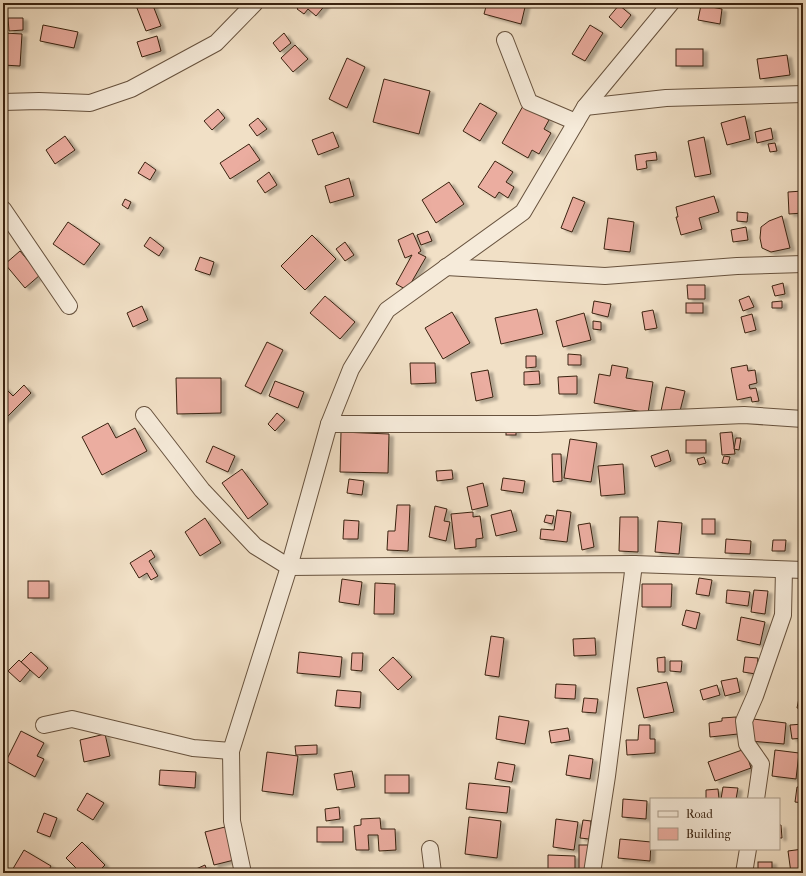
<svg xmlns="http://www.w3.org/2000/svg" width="806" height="876" viewBox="0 0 806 876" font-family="'IM FELL French Canon',serif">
  <defs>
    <filter id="shadow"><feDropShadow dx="4.5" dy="2.5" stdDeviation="1" flood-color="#0004"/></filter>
  </defs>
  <rect width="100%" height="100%" fill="#f1e0c6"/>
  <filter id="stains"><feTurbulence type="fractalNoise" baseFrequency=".005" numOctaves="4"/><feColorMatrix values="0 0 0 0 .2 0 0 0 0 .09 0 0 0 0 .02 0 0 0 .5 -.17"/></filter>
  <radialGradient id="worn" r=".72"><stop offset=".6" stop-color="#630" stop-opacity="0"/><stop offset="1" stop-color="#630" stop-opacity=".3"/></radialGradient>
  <g fill="#ebada0" stroke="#392210" filter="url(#shadow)">
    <polygon points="135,3 152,3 161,26 146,31"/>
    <polygon points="302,3 327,3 316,16 308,9 304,14 297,9"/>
    <polygon points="487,3 526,3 521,24 484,14"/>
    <polygon points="619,5 631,15 621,28 609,17"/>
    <polygon points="701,5 722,9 720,24 698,20"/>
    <polygon points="8,18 23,18 23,30 9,31"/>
    <polygon points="43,25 78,32 74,48 40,41"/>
    <polygon points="590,25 603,33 585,61 572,54"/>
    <polygon points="4,33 22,34 20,66 3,65"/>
    <polygon points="284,33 291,43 280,52 273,43"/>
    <polygon points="157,36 161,51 142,57 137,42"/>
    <polygon points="295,45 308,59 293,72 281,58"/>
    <rect x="676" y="49" width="27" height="17"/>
    <polygon points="787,55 790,75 760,79 757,59"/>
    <polygon points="347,58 365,67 347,108 329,99"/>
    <polygon points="384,79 430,91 419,134 373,122"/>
    <polygon points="480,103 497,113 480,141 463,131"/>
    <polygon points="523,106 549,120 544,129 551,133 539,154 532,150 528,158 502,143"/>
    <polygon points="218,109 225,118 212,130 204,121"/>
    <polygon points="745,116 750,139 727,145 721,123"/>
    <polygon points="258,118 267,129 257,136 249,125"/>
    <polygon points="771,128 773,139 757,143 755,132"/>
    <polygon points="333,132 339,147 318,155 312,140"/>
    <polygon points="65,136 75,150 55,164 46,150"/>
    <polygon points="704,137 711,174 695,177 688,141"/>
    <polygon points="775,143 777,151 770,152 768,144"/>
    <polygon points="249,144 260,160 230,179 220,163"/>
    <polygon points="656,152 657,160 646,161 647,168 637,170 635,155"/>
    <polygon points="495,161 513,172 506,182 514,187 508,198 499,192 495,198 478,187"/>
    <polygon points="145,162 156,170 150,180 138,173"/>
    <polygon points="269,172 277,185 265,193 257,181"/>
    <polygon points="349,178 354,196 330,203 325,186"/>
    <polygon points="449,182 464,204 436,223 422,200"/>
    <polygon points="803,191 803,213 789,214 788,192"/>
    <polygon points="714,196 719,212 699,218 702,229 681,235 676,217 678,217 676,207"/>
    <polygon points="573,197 585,202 572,232 561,228"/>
    <polygon points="125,199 131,202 128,209 122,205"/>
    <polygon points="737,212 748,213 747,222 737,221"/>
    <polygon points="782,216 790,248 771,252 762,248 760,238 761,227 769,221"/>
    <polygon points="608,218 634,222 630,252 604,249"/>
    <polygon points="68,222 100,244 84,265 53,244"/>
    <polygon points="746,227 748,240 733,242 731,230"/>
    <polygon points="428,231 432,241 421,245 417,235"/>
    <polygon points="413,233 421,251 418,253 426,257 407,290 396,284 412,255 405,258 398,240"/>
    <polygon points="312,235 336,259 305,290 281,266"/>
    <polygon points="150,237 164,248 159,256 144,246"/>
    <polygon points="345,242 354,255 345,261 336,249"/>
    <polygon points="20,251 40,275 25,288 5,264"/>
    <polygon points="200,257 214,262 210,275 195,270"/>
    <polygon points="783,283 785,294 775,296 772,286"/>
    <polygon points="687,285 705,285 705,299 688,299"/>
    <polygon points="325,296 355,322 340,339 310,313"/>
    <polygon points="749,296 754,307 743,311 739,300"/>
    <polygon points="594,301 611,304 608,317 592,313"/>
    <polygon points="782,301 782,308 772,308 772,302"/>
    <rect x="686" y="303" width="17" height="10"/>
    <polygon points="142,306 148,320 133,327 127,313"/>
    <polygon points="537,309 543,334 501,344 495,318"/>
    <polygon points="653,310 657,328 645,330 642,312"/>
    <polygon points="452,312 470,343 443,359 425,328"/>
    <polygon points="584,313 591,340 563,347 556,321"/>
    <polygon points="752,314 756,330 745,333 741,317"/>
    <polygon points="593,321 601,322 601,330 593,329"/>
    <polygon points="267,342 283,350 261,394 245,386"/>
    <polygon points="568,354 581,355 581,365 568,365"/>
    <polygon points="526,356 536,356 536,367 526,368"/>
    <polygon points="410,363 435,363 436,383 411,384"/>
    <polygon points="612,365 628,368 626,378 653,382 648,413 594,403 599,374 610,376"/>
    <polygon points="747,365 748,371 755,370 757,383 749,385 750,389 756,388 759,401 752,402 751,397 737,400 731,368"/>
    <polygon points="488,370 493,397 476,401 471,373"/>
    <polygon points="539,371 540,384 524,385 524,372"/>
    <polygon points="577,376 577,394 559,394 558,377"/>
    <polygon points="176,378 221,378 221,413 177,414"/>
    <polygon points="275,381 304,392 298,408 269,396"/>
    <polygon points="24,385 31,393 3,421 3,389 4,387 13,396"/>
    <polygon points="666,387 685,391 679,415 661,411"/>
    <polygon points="277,413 285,420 275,431 268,424"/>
    <polygon points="108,423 116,438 135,428 147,451 102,475 82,437"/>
    <rect x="506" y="427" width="10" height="8"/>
    <polygon points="341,432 389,434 388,473 340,472"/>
    <polygon points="732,432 735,454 722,455 720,433"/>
    <polygon points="736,438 741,438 739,450 734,449"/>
    <polygon points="570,439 597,443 591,482 564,478"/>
    <rect x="686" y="440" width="20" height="13"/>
    <polygon points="213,446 235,456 228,472 206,462"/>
    <polygon points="668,450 671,461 655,467 651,456"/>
    <polygon points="552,454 561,454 562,481 553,482"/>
    <polygon points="724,456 730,457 728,464 722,463"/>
    <polygon points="704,457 706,463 699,465 697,459"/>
    <polygon points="623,464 625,494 601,496 598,466"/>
    <polygon points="242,469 268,504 248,519 222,483"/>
    <polygon points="452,470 453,479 437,481 436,471"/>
    <polygon points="503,478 525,481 523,493 501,490"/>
    <polygon points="349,479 364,481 362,495 347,493"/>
    <polygon points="483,483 488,506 472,510 467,487"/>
    <polygon points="397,505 410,505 408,551 387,550 388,531 395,531"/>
    <polygon points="435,506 447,509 444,521 450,522 446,541 429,537"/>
    <polygon points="511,510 517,531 496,536 491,515"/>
    <polygon points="557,510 571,512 567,542 540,539 541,529 554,530"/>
    <polygon points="473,512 473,517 480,516 483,538 476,539 476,547 455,549 451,514"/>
    <polygon points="546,515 554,516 552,524 544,522"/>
    <polygon points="620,517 638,517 638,552 619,551"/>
    <polygon points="205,518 221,543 200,556 185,532"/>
    <rect x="702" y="519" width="13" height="15"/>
    <polygon points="344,520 359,521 358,539 343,539"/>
    <polygon points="658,521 682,523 679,554 655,552"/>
    <polygon points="590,523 594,547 582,550 578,525"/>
    <polygon points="726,539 751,541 750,554 725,553"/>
    <polygon points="773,540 786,540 785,551 772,551"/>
    <polygon points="151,550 155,557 149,561 158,576 151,580 147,573 139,578 130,563"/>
    <polygon points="699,578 712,580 709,596 696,594"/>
    <polygon points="342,579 362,582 359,605 339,602"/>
    <rect x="28" y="581" width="21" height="17"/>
    <polygon points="375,583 395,584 394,614 374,614"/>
    <polygon points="642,584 672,584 671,607 642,607"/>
    <polygon points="727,590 750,592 748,606 726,603"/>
    <polygon points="754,590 768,591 765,614 751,612"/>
    <polygon points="686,610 700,613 696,629 682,625"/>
    <polygon points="741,617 765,622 760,645 737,640"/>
    <polygon points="491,636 504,638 499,677 485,675"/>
    <polygon points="595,638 596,655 574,656 573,639"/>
    <polygon points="31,652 48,668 39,678 21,662"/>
    <polygon points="299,652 342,657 340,677 297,673"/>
    <polygon points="352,653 363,653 362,671 351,670"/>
    <polygon points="393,657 412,677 398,690 379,670"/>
    <polygon points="665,657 665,672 658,672 657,658"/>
    <polygon points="745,657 758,658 756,674 743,672"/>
    <polygon points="19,660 30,670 20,682 8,671"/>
    <polygon points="670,661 682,661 681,672 670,671"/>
    <polygon points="737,678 740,692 725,696 721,681"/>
    <polygon points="667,682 674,712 644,718 637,688"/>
    <polygon points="556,684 576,685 575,699 555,698"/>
    <polygon points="717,685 720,695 703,700 700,690"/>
    <polygon points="337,690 361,692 360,708 335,706"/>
    <polygon points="800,693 803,694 803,709 797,708"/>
    <polygon points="584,698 598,699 596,713 582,712"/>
    <polygon points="499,716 529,721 525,744 496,739"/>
    <polygon points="736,717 738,734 710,737 709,723 722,721 722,718"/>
    <polygon points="753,719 786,723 784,744 750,741"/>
    <polygon points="803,724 803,738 792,739 790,725"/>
    <polygon points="639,725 650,725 650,739 655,739 655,753 627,755 626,740 638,740"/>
    <polygon points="568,728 570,740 551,743 549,731"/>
    <polygon points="21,731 44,743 37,756 44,759 35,777 6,761"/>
    <polygon points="105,734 110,756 84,762 80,740"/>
    <polygon points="317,745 317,754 296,755 295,746"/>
    <polygon points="745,749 751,768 715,781 708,762"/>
    <polygon points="775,750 799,753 796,779 772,776"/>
    <polygon points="267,752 298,756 293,795 262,791"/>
    <polygon points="569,755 593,759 590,779 566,775"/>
    <polygon points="498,762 515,765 512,782 495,779"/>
    <polygon points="160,770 196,772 195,788 159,785"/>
    <polygon points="352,771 355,787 337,790 334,774"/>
    <rect x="385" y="775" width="24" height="18"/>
    <polygon points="469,783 510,787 507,813 466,809"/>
    <polygon points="723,787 738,788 736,799 721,799"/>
    <polygon points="797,787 803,787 803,803 795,802"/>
    <polygon points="718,789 719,799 706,799 706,790"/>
    <polygon points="87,793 104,803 93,820 77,810"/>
    <polygon points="623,799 647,801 646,819 622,817"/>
    <polygon points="339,807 340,819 326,821 325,809"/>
    <polygon points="44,813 57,818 50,837 37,832"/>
    <polygon points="469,817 501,821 497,858 465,854"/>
    <polygon points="380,818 381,829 395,829 396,850 379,851 378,835 368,835 369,850 356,850 354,826 361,825 361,819"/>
    <polygon points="556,819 578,822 574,850 553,847"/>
    <polygon points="583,820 591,821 589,839 580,838"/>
    <polygon points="779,825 781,825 782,838 779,838"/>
    <polygon points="225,827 234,860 214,865 205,832"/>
    <rect x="317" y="827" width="26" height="15"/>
    <polygon points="620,839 651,842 650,861 618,858"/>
    <polygon points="82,842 105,865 97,873 81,873 66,858"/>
    <rect x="579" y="845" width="9" height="26"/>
    <polygon points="803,849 803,873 791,873 788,851"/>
    <polygon points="24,850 51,866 47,873 13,873 11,872"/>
    <polygon points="548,855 575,856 575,873 548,873"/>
    <rect x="758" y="862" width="14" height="9"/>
    <polygon points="205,865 208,873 187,873"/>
  </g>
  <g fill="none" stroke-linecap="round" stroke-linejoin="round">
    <defs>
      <g id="minor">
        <polyline points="505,40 529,102 576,122"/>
        <polyline points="3,102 39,101 90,103 131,89 216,43 255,3"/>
        <polyline points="585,107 666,98 803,94"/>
        <polyline points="3,209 69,306"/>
        <polyline points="446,267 605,276 737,266 803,264"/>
        <polyline points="144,415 202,490 255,546 289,567 634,564 803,570"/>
        <polyline points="329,424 537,424 744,415 803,419"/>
        <polyline points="44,725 72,719 193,748 231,751"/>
        <polyline points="756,799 761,764 747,744 744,721 755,696 783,615 784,570"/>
        <polyline points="430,849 433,873"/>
        <polyline points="243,873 232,821 231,751 289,567 329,424 351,369 387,310 523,212 585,107 671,3"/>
        <polyline points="592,873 607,776 634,564"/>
        <polyline points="744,873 748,849"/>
      </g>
    </defs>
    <use href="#minor" stroke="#67523e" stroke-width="18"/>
    <use href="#minor" stroke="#f6ebda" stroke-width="16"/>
  </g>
  <rect width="806" height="876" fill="none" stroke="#f1e0c6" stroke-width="16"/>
  <rect x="4" y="4" width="798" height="868" fill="none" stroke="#392210" stroke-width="2"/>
  <rect x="8" y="8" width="790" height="860" fill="none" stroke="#392210"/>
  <rect x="650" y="798" width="130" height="52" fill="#f6ebda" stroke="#aa9b89"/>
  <rect x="658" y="811" width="20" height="6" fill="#f6ebda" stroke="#aa9b89"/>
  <text x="686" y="818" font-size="12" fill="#392210">Road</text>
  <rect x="658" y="828" width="20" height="12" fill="#ebada0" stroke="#aa9b89"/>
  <text x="686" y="838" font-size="12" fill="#392210">Building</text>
  <rect width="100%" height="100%" filter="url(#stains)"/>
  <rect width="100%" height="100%" fill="url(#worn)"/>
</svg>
